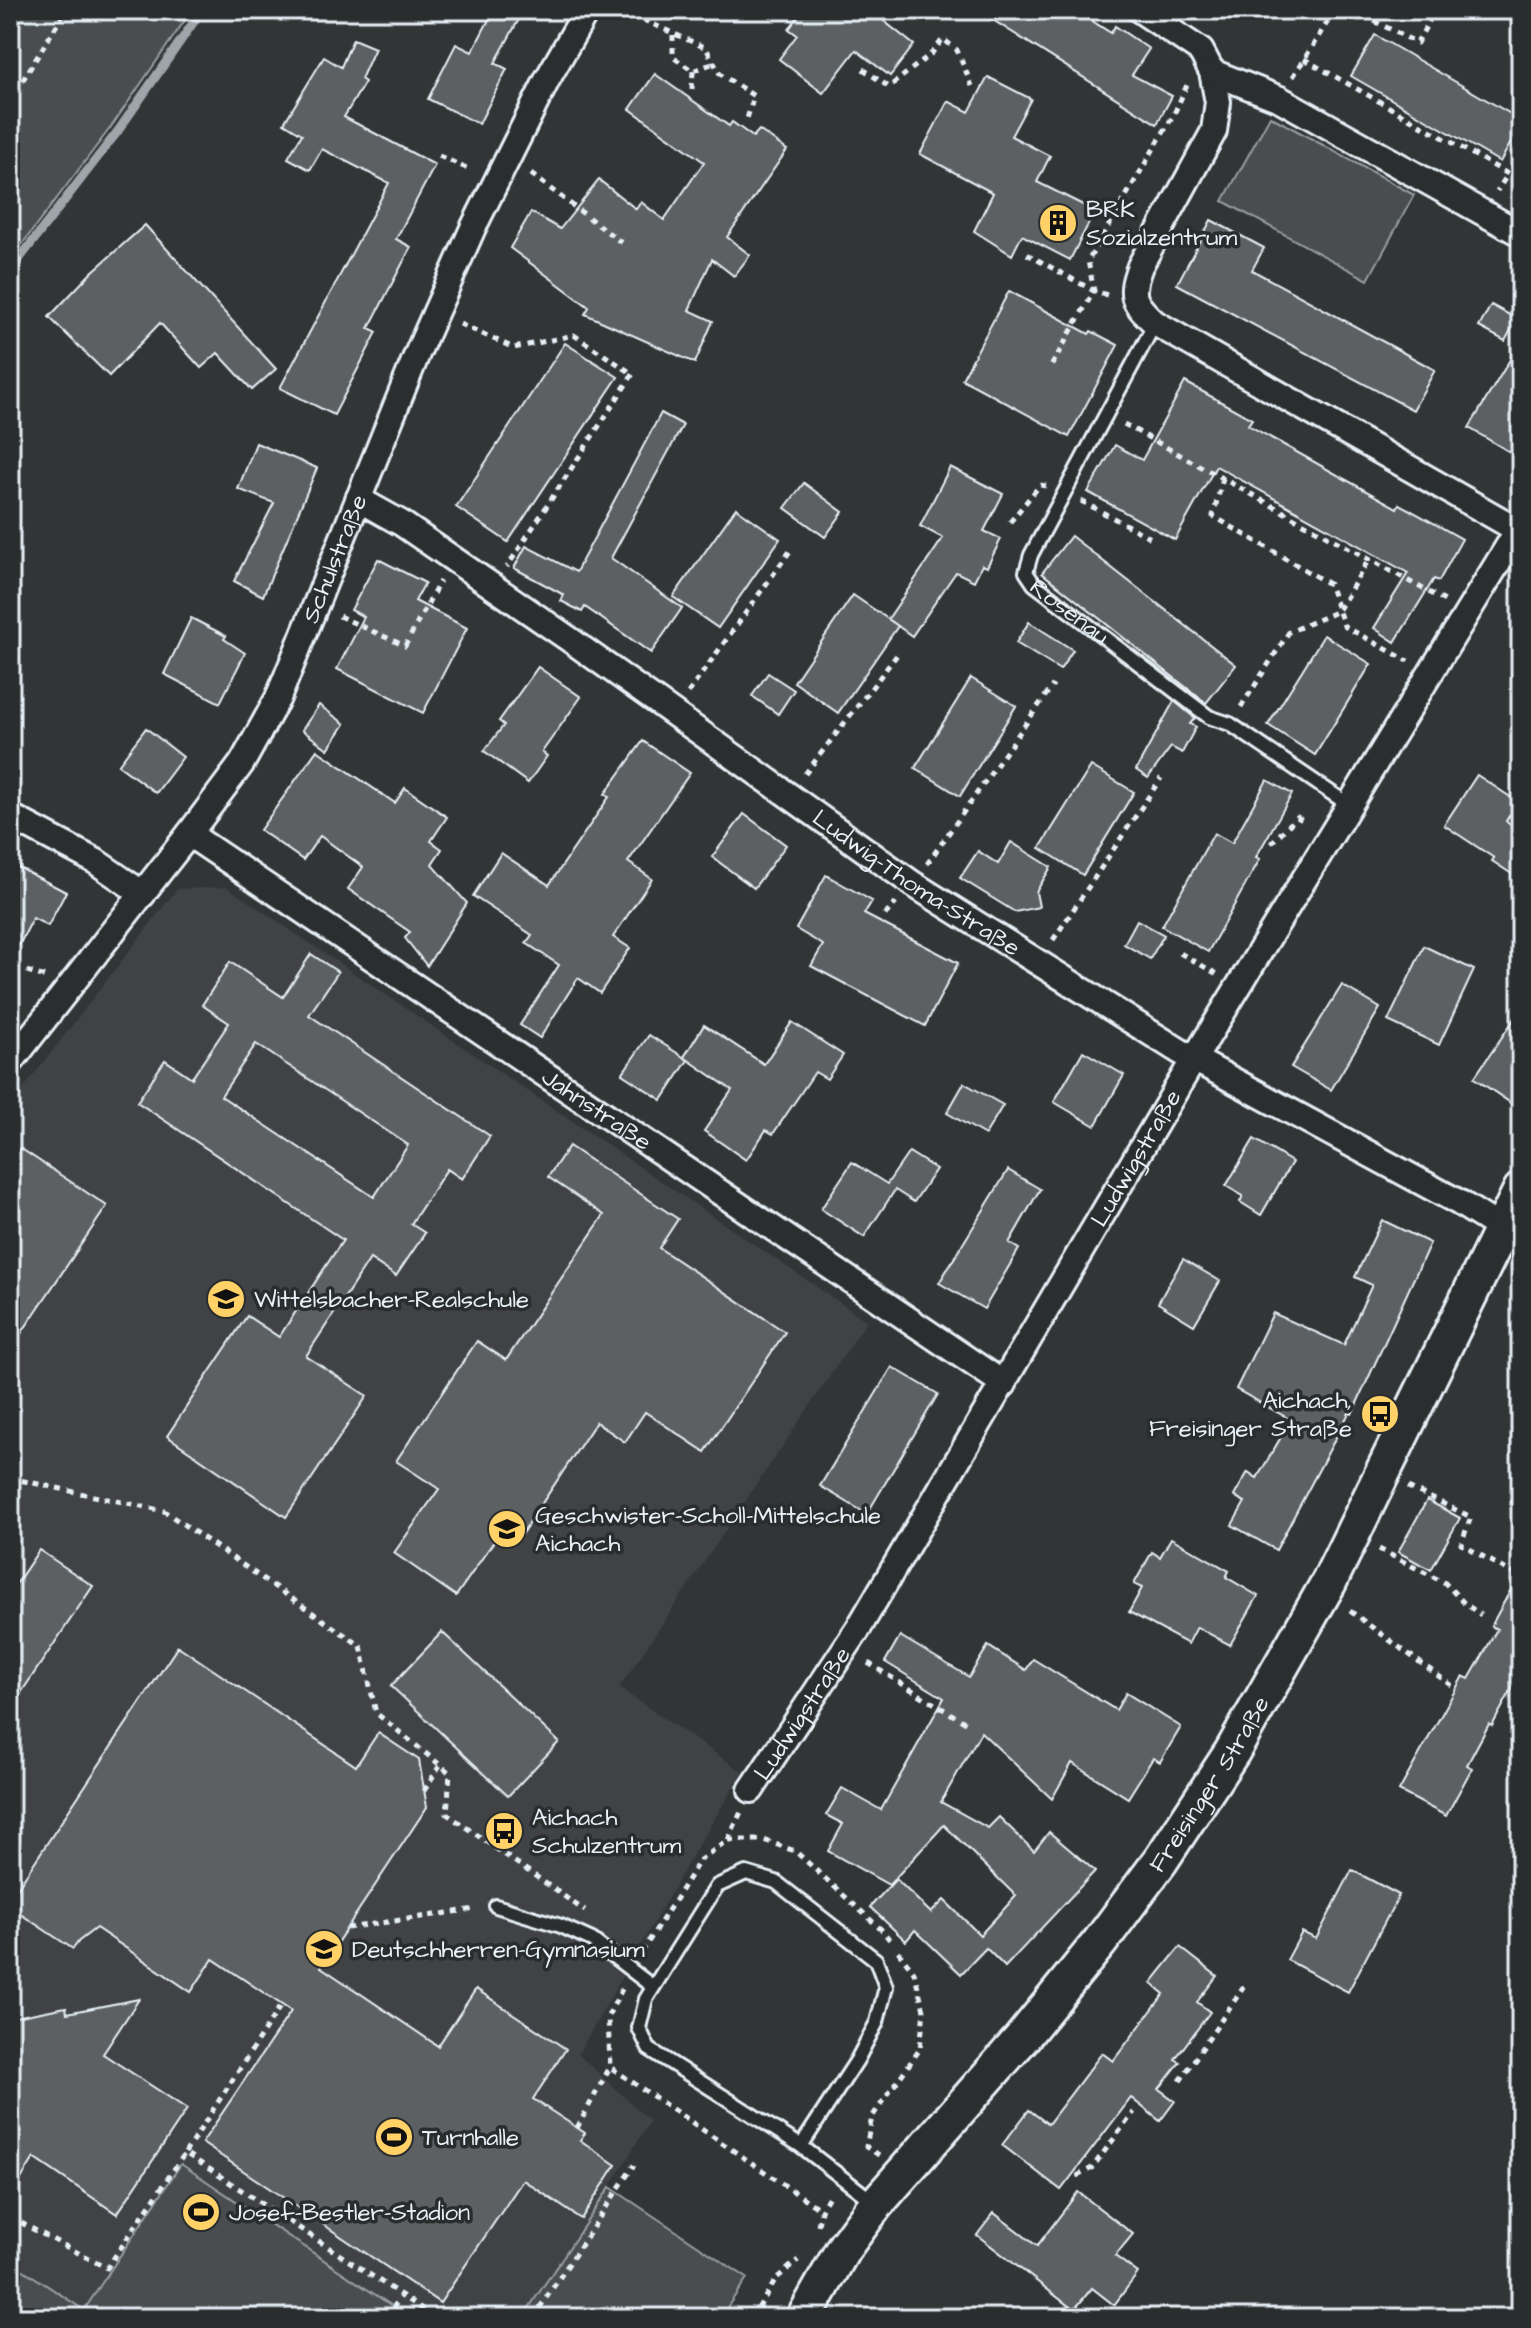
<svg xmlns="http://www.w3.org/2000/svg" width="1531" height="2328" viewBox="0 0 1531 2328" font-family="'Architects Daughter',sans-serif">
  <rect width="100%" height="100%" fill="#323536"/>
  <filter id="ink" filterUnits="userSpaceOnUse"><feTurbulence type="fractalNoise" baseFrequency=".0125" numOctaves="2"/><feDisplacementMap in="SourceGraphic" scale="16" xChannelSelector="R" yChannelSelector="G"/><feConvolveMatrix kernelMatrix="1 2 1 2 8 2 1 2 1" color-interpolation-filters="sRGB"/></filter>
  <g filter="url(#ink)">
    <polygon fill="#3f4244" points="227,887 867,1321 619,1688 743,1772 699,1844 578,2054 650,2121 610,2187 522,2318 410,2318 181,2164 83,2310 10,2261 10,1106 177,889"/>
    <g fill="#494d4f" stroke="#989fa4" stroke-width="2">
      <polygon points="10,10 192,10 111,127 10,260"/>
      <polygon points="1270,116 1414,195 1368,280 1223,201"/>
      <polygon points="181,2164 410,2318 10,2318 10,2261 84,2310"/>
      <polygon points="610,2187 747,2278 720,2318 522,2318"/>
    </g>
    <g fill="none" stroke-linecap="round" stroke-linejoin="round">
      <polyline stroke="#9fa5aa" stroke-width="9" points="10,271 118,131 202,10"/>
    </g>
    <g fill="#5c6063" stroke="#e8f1f8" stroke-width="2" fill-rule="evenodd">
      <polygon points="494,10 524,10 495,63 507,69 479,124 428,99 456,44 472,52"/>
      <polygon points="803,10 870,10 914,45 890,76 856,50 823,93 779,59 797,35 789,29"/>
      <polygon points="977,10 1075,10 1111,33 1115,26 1149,49 1132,75 1172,96 1157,124"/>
      <polygon points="1375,35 1521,120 1521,125 1500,162 1351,76"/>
      <polygon points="353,39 375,48 361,79 365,82 344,117 435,165 396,239 411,247 369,328 377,332 334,415 280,388 389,183 322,149 310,170 288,158 302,134 284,123 324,57 341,67"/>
      <polygon points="655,74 729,126 732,122 753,137 759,130 787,150 727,237 750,255 734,276 712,259 689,310 713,321 695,363 585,314 589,307 510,248 531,212 560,229 599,180 636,209 641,202 664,220 704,162 630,109"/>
      <polygon points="988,77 1031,99 1011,136 1050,156 1037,182 1095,211 1070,260 1022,235 1012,255 974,231 993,193 920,154 948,101 969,112"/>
      <polygon points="1211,220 1264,248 1252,270 1435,370 1413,410 1177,284"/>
      <polygon points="145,225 276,369 252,390 218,353 201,368 160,323 109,376 49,317 91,273"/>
      <polygon points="1009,291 1089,334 1091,331 1118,345 1069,437 962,379"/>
      <polygon points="1491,305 1517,319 1505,341 1479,327"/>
      <polygon points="1521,341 1521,441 1513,454 1469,428"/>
      <polygon points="565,343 618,377 508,542 456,507"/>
      <polygon points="1185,382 1252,419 1248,425 1397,508 1399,504 1462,539 1439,581 1434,579 1395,642 1374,628 1408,573 1216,466 1175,540 1088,492 1115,445 1142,460"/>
      <polygon points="661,413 683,425 611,558 682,608 651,653 585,607 582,612 561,601 564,595 514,568 526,546 576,572"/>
      <polygon points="256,443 317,468 263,596 234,581 274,503 238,489"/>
      <polygon points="950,467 1003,494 984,531 1001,539 987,567 982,565 974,581 956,572 912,636 888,619 943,538 920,526"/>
      <polygon points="804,483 843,512 825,537 785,508"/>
      <polygon points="736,508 780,539 718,628 673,597"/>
      <polygon points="1071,536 1236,665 1206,703 1042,573"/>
      <polygon points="378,559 425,583 415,601 467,628 423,713 337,669 364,617 351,610"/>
      <polygon points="853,595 898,626 838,713 794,682"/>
      <polygon points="191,618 226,636 224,639 245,653 220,703 164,674"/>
      <polygon points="1029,622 1073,650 1060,670 1016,643"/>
      <polygon points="1324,635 1371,664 1315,755 1268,725"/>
      <polygon points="538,667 581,697 542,752 547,756 528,783 484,751 504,725 499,721"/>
      <polygon points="768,673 794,690 778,714 752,696"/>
      <polygon points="971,678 1016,706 960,796 915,768"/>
      <polygon points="1174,701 1195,718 1190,724 1196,727 1182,753 1171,747 1148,778 1136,770"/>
      <polygon points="319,705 345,724 328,749 302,730"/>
      <polygon points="146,728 183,757 156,793 118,765"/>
      <polygon points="643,741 690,773 628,862 652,879 613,937 630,948 600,993 578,978 540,1038 520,1025 559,965 526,943 532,935 473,896 501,853 549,885 609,797 605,794"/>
      <polygon points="317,750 395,803 405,788 447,817 431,841 442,849 432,864 467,903 427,966 405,938 410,932 348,889 363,867 320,836 303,860 260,830"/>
      <polygon points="1091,766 1134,792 1083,875 1040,848"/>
      <polygon points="1477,775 1518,802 1506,821 1514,827 1521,816 1521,880 1492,861 1494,858 1444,825"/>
      <polygon points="1267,780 1292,794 1256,857 1260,859 1208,952 1162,926 1214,833 1232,843"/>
      <polygon points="744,814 786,845 754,888 712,857"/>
      <polygon points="1011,842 1051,867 1036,892 1039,907 1015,912 960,878 978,851 998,864"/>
      <polygon points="10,863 66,892 48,926 33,918 10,963"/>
      <polygon points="826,875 872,901 864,914 958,963 925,1026 811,966 823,945 796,929"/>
      <polygon points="1137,920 1164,935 1150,959 1124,944"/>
      <polygon points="1424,946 1474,970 1439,1045 1388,1021"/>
      <path d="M311,954l27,18 -29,43 181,121 -28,43 -15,-10 -36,55 14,9 -29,43 -26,-17 -64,97 61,40 -81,121 -119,-81 80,-120 32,21 64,-97 -206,-138 28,-42 27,18 37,-55 -27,-18 28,-43 53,35zM256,1044l152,101 -34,52 -153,-101z"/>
      <polygon points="1342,985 1380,1008 1331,1090 1291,1067"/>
      <polygon points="1521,1009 1521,1110 1474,1078"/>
      <polygon points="792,1022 843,1055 827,1079 815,1072 773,1134 766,1130 746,1160 704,1131 732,1090 684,1057 704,1025 764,1064"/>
      <polygon points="649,1035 688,1060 662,1100 622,1074"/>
      <polygon points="1083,1051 1124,1075 1095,1126 1054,1102"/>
      <polygon points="964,1083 1003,1105 985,1135 947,1113"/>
      <polygon points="1254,1139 1292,1162 1261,1215 1240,1202 1243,1196 1226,1186"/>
      <polygon points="569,1146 678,1219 659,1248 785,1332 705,1452 645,1412 625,1442 596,1422 517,1541 501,1531 456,1596 394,1553 439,1489 396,1461 477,1341 506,1360 604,1215 548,1177"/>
      <polygon points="20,1148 107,1206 10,1350 10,1163"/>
      <polygon points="909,1152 936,1169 914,1202 895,1190 864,1237 821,1209 852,1162 887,1184"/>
      <polygon points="1008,1170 1040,1189 1009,1243 1019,1249 984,1309 939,1283"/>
      <polygon points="1382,1220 1430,1243 1352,1414 1349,1413 1276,1550 1232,1525 1245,1502 1234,1496 1248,1472 1257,1478 1291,1420 1236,1389 1273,1313 1344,1345 1372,1285 1355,1277"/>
      <polygon points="1183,1259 1220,1281 1194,1325 1158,1303"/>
      <polygon points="892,1367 938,1394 867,1514 820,1486"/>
      <polygon points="1427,1500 1460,1518 1431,1570 1398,1552"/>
      <polygon points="1171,1538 1229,1571 1226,1577 1258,1596 1230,1645 1197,1627 1188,1644 1129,1612 1142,1588 1134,1584 1152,1552 1160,1557"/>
      <polygon points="39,1550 93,1586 10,1709 10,1593"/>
      <polygon points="1521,1571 1521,1672 1492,1726 1489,1724 1467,1765 1472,1768 1446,1816 1399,1791 1463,1676 1469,1679 1484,1653 1497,1629 1491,1626"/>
      <polygon points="442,1632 559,1742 508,1796 391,1686"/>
      <polygon points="900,1636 969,1677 988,1646 1026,1670 1033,1659 1116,1710 1126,1693 1181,1727 1160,1762 1153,1758 1128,1798 1072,1763 1052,1799 981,1732 941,1802 988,1828 999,1817 1034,1851 1049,1832 1095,1871 1005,1967 986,1948 961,1974 915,1930 906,1941 870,1907 896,1879 931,1913 944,1900 980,1935 1016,1896 944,1825 889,1885 828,1851 843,1824 826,1815 842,1788 881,1810 944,1698 885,1662"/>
      <polygon points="178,1646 356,1766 378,1733 419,1760 427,1807 321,1967 438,2046 476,1989 566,2049 533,2099 585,2133 580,2140 616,2165 581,2219 523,2180 440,2303 202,2143 291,2011 213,1959 191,1992 96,1928 79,1941 73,1949 10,1907 10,1899"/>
      <polygon points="1352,1870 1399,1895 1348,1992 1287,1960 1302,1932 1316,1939"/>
      <polygon points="1180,1947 1217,1976 1197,2002 1210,2012 1175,2059 1180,2062 1159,2089 1175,2101 1160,2121 1131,2098 1061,2190 1002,2145 1029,2110 1048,2124 1102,2053 1113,2061 1164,1994 1151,1983"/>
      <polygon points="139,1999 103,2054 187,2109 117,2214 34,2158 10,2197 10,2018 66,2007 67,2013"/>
      <polygon points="1078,2192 1133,2234 1115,2256 1138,2273 1114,2305 1092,2288 1074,2310 977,2235 994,2213 1037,2246"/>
    </g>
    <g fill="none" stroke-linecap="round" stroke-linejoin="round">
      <defs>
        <g id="service">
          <path id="s1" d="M1155,323l-124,232 -5,17 8,12 175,133 21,7 119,81"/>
          <polyline points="496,1906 561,1926 592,1940 653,1987"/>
          <polyline points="801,2146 857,2060 877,2022 886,1987 876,1960 776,1882 746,1873 717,1886 646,1999 639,2028 649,2049 801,2146 875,2203"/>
        </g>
        <g id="minor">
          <path d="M1140,10l61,41 11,21 6,30 -4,29 -74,135c-11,29 -8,36 15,57l363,207"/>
          <polyline points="1212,72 1280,99 1521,234"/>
          <path id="s2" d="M358,499l43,24 168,116 344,245 268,168 279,151 40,25 21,18"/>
          <polyline points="10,816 95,861 143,894"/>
          <path id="s3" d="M189,834l815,550"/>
          <path id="s4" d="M10,1063l179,-229 53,-71 36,-65 139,-344 56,-126 75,-150 39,-68"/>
          <path id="s5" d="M751,1790l107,-161 336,-570 327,-534"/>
        </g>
        <g id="secondary">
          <path id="s6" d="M804,2318l39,-69 33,-45 145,-165 79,-97 61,-82 71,-108 97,-170 192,-392"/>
        </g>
      </defs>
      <use href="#service" stroke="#e8f1f8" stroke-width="18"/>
      <use href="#minor" stroke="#e8f1f8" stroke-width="30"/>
      <use href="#secondary" stroke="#e8f1f8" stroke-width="40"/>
      <g stroke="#e8f1f8" stroke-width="5" stroke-dasharray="6 6" stroke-linecap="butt">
        <polyline points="621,10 706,48 720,74 754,96 746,122"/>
        <polyline points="1353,10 1417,43 1435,10"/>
        <polyline points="673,35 673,57 693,71 714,63"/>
        <polyline points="1304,59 1508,174 1497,191"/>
        <polyline points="863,69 889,87 932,53 943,39 957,50 972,86"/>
        <polyline points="1293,77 1335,10"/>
        <polyline points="692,89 693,71"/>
        <polyline points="10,101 66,10"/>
        <polyline points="439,156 471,170"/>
        <polyline points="531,174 626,246"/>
        <polyline points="1027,254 1094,291 1049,370"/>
        <polyline points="1107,295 1094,291 1088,261 1173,116 1187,85"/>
        <polyline points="460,324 514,348 574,335 633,374 507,567"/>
        <polyline points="1124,424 1445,601"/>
        <polyline points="1223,478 1213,516 1329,584 1344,626 1408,661"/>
        <polyline points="1081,501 1151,538"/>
        <polyline points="1010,522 1040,485 1046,486"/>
        <polyline points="339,616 405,646 440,581"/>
        <polyline points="688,693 790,551"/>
        <polyline points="1241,707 1289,632 1338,611 1369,559"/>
        <polyline points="805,774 900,651"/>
        <polyline points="1271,843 1297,817 1306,822"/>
        <polyline points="927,864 1053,685"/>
        <polyline points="885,915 896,903"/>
        <polyline points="1053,940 1161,778"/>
        <polyline points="1180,953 1217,974"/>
        <polyline points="27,971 45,977"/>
        <polyline points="10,1478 164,1511 361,1646 376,1713 450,1773 447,1814 585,1911"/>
        <polyline points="1408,1487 1471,1517 1461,1544 1521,1578"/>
        <polyline points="1379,1549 1445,1583 1464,1603 1481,1615"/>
        <polyline points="1350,1611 1455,1688"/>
        <polyline points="868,1663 966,1723"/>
        <polyline points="424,1791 440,1765"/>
        <polyline points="728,1840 741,1812"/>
        <polyline points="347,1928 475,1909"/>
        <polyline points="642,1952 700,1860 728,1840 764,1840 795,1851 883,1931 892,1943"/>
        <polyline points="622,1989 608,2016 610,2067 821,2210"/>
        <polyline points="1180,2081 1245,1985"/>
        <polyline points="577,2128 610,2067"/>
        <polyline points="185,2153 281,2005"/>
        <polyline points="879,2155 866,2147 872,2117 920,2049 924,2010 914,1972 898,1951"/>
        <polyline points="1077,2176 1092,2168 1134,2112"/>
        <polyline points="10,2217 107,2268 185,2153 436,2318"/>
        <polyline points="818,2225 821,2210 830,2194"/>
        <polyline points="386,2318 402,2295"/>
        <polyline points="533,2318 634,2165"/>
        <polyline points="752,2318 777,2278 798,2260"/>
      </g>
      <use href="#service" stroke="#2a2d2e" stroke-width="12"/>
      <use href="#minor" stroke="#2a2d2e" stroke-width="24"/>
      <use href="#secondary" stroke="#2a2d2e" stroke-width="34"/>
    </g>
  </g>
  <defs>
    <symbol id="building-disc" viewBox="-11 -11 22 22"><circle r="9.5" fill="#ffd166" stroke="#2a2d2e"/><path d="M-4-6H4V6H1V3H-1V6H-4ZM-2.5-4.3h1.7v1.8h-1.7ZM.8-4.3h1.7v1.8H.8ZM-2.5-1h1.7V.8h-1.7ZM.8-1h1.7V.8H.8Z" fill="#111"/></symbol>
    <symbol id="school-disc" viewBox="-11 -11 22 22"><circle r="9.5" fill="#ffd166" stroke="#2a2d2e"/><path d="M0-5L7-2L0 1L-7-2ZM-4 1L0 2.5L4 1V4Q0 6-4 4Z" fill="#111"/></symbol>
    <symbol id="bus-disc" viewBox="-11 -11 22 22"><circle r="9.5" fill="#ffd166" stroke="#2a2d2e"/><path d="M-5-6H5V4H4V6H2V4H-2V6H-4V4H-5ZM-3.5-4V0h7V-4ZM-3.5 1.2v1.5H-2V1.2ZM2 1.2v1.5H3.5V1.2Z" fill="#111"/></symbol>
    <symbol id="stadium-disc" viewBox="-11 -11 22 22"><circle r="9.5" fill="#ffd166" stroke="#2a2d2e"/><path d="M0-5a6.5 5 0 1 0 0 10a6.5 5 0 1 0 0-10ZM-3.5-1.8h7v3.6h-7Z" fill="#111"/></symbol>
  </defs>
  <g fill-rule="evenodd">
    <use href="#building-disc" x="1036" y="201" width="44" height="44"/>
    <use href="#school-disc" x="204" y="1277" width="44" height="44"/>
    <use href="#bus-disc" x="1358" y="1392" width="44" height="44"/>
    <use href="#school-disc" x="485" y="1507" width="44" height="44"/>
    <use href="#bus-disc" x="482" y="1809" width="44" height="44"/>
    <use href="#school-disc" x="302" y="1927" width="44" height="44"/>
    <use href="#stadium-disc" x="372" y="2115" width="44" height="44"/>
    <use href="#stadium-disc" x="179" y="2190" width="44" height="44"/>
  </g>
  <g text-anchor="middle" stroke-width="7" stroke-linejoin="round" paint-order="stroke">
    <g font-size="24" fill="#e8f1f8" stroke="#2a2d2e" text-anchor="start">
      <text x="1086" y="217">BRK<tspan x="1086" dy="28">Sozialzentrum</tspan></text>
      <text x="254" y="1307">Wittelsbacher-Realschule</text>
      <text x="1352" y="1408" text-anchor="end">Aichach,<tspan x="1352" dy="28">Freisinger Straße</tspan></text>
      <text x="535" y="1523">Geschwister-Scholl-Mittelschule<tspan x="535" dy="28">Aichach</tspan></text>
      <text x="532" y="1825">Aichach<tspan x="532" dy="28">Schulzentrum</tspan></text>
      <text x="352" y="1957">Deutschherren-Gymnasium</text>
      <text x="422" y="2145">Turnhalle</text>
      <text x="229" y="2220">Josef-Bestler-Stadion</text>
    </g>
    <g font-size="24" fill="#e8f1f8" stroke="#2a2d2e">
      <text dy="8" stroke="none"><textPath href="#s4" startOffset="604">Schulstraße</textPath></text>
      <text dy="8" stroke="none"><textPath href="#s1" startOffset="340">Rosenau</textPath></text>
      <text dy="8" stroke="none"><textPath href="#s2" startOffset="678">Ludwig-Thoma-Straße</textPath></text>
      <text dy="8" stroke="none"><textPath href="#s3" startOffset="492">Jahnstraße</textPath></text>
      <text dy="8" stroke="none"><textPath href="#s5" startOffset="740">Ludwigstraße</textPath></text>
      <text dy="8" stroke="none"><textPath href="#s5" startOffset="92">Ludwigstraße</textPath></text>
      <text dy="8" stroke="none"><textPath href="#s6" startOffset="672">Freisinger Straße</textPath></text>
    </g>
  </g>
  <rect width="1531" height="2328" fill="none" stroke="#2a2d2e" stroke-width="40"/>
  <rect x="20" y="20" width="1491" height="2288" fill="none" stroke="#e8f1f8" stroke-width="3" filter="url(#ink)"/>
</svg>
